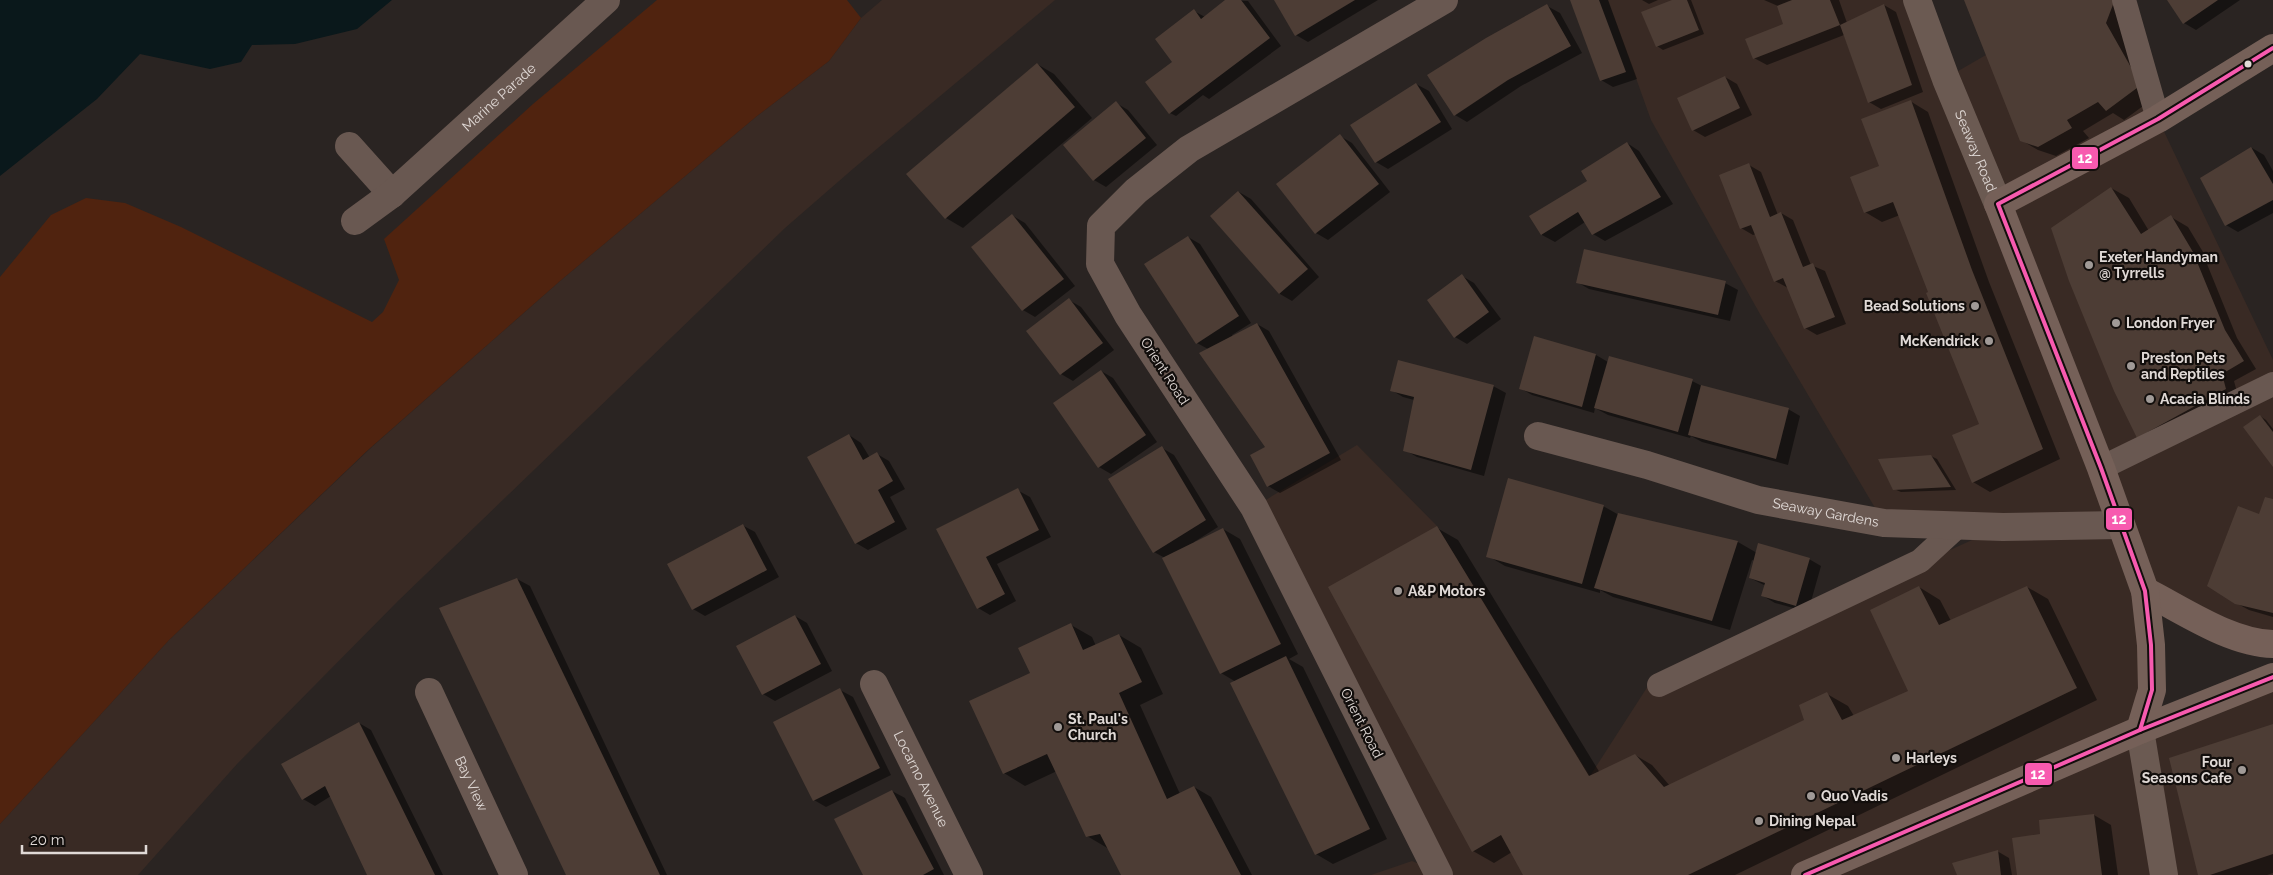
<svg xmlns="http://www.w3.org/2000/svg" width="2273" height="875" viewBox="0 0 2273 875" font-family="Raleway,sans-serif">
  <rect width="100%" height="100%" fill="#2a2422"/>
  <g fill="#392a24">
    <polygon points="882,0 1055,0 854,168 785,228 398,601 237,764 138,875 0,875 0,824 169,640 373,446 560,281 757,116 829,61 861,18"/>
    <polygon points="1608,0 1917,0 1946,78 2081,0 2124,0 2158,119 2273,360 2273,644 2145,591 2140,729 2273,677 2273,875 1371,875 1412,861 1435,870 1254,507 1357,445 1437,526 1590,776 1648,686 2001,527 1884,523 1760,314 1651,120"/>
  </g>
  <polygon fill="#50230f" points="657,0 847,0 861,18 829,61 757,116 560,281 368,450 169,640 0,824 0,277 51,215 86,198 125,203 181,227 372,322 383,312 399,280 384,239 533,104"/>
  <polygon fill="#0a181b" points="0,0 392,0 357,29 295,44 252,45 241,62 210,69 140,54 97,99 0,176"/>
  <g fill="#0007">
    <polygon points="1227,0 1248,1 1281,46 1209,99 1203,95 1176,116 1170,113 1177,66 1194,11 1205,17"/>
    <polygon points="1275,0 1378,0 1308,42 1296,35"/>
    <polygon points="1572,0 1608,0 1637,79 1613,87 1601,80"/>
    <polygon points="1642,0 1658,0 1649,4"/>
    <polygon points="1675,0 1691,0 1704,34 1663,50 1657,46"/>
    <polygon points="1764,0 1839,0 1847,23 1884,5 1896,12 1923,92 1881,109 1869,102 1844,35 1767,65 1754,58 1785,25 1778,6"/>
    <polygon points="1966,0 2122,0 2158,95 2124,120 2113,113 2083,131 2089,138 2056,156 2038,150 2021,140"/>
    <polygon points="2169,0 2240,0 2196,30 2184,23"/>
    <polygon points="1547,6 1560,13 1582,53 1521,86 1467,122 1455,115"/>
    <polygon points="1037,64 1054,74 1092,118 963,228 946,218"/>
    <polygon points="1725,77 1737,84 1752,115 1705,137 1693,130"/>
    <polygon points="1416,84 1429,91 1452,129 1388,169 1376,162"/>
    <polygon points="1910,101 1928,112 1989,282 2060,459 1990,492 1973,482 1981,425 1900,215 1882,222 1865,212 1880,166"/>
    <polygon points="1116,103 1128,110 1157,145 1106,187 1094,180 1065,145"/>
    <polygon points="1340,136 1352,143 1390,192 1328,240 1316,233"/>
    <polygon points="1627,143 1639,151 1673,204 1605,241 1593,234 1585,222 1555,242 1542,235 1531,217 1589,181"/>
    <polygon points="2252,148 2264,155 2273,171 2273,213 2238,232 2226,225"/>
    <polygon points="1749,165 1761,172 1778,215 1781,213 1793,220 1811,265 1825,271 1846,324 1817,335 1805,328 1788,288 1775,281 1756,234 1753,235 1741,228"/>
    <polygon points="2111,188 2129,198 2149,231 2171,217 2188,227 2209,262 2207,264 2237,338 2256,369 2234,381 2238,396 2150,444"/>
    <polygon points="1239,192 1251,199 1319,277 1292,301 1280,294 1211,216"/>
    <polygon points="1013,216 1025,223 1075,286 1035,317 1023,310 973,247"/>
    <polygon points="1188,237 1200,244 1251,323 1232,335 1233,337 1257,324 1269,331 1341,460 1280,493 1268,486 1267,447 1208,349 1197,343"/>
    <polygon points="1462,276 1474,283 1501,319 1467,344 1455,337"/>
    <polygon points="1577,282 1725,283 1738,290 1730,321 1589,289"/>
    <polygon points="1069,300 1081,307 1114,350 1073,381 1061,374"/>
    <polygon points="1596,355 1608,362 1692,381 1702,386 1788,409 1800,416 1788,465 1702,442 1691,436 1690,438 1608,415 1595,408 1594,413 1532,395 1520,388"/>
    <polygon points="1101,371 1113,378 1157,442 1111,474 1099,467"/>
    <polygon points="1493,386 1506,393 1484,476 1417,457 1405,450 1414,400 1403,397 1391,390"/>
    <polygon points="2260,416 2266,420 2273,429 2273,465"/>
    <polygon points="849,435 861,443 870,458 877,454 889,461 905,489 890,497 907,529 868,550 856,543"/>
    <polygon points="1162,448 1174,455 1218,527 1194,542 1195,543 1223,529 1240,539 1298,654 1289,659 1303,667 1387,839 1333,864 1316,854 1236,682 1221,673 1165,558 1154,552"/>
    <polygon points="1931,456 1937,459 1956,490 1901,492 1894,489"/>
    <polygon points="1017,490 1030,497 1051,537 997,564 1016,601 990,615 978,608 938,530"/>
    <polygon points="2273,501 2273,617 2249,610 2236,603 2260,516"/>
    <polygon points="1603,506 1619,515 1738,542 1757,553 1809,559 1821,566 1808,612 1775,603 1763,596 1766,586 1750,578 1755,561 1752,560 1730,630 1613,597 1600,590 1600,593 1505,566 1488,556"/>
    <polygon points="742,525 755,532 779,577 705,616 693,609"/>
    <polygon points="1437,528 1458,540 1600,773 1635,755 1652,765 1670,786 1806,721 1827,694 1848,706 1854,716 1910,692 1919,587 1940,600 1951,621 2027,587 2048,599 2097,700 1735,875 1525,875 1512,852 1494,863 1473,851"/>
    <polygon points="517,579 530,586 667,875 567,875"/>
    <polygon points="795,616 807,623 832,671 775,701 763,694"/>
    <polygon points="1071,625 1092,637 1096,646 1119,635 1141,648 1163,694 1140,705 1180,794 1194,787 1211,797 1252,875 1122,875 1109,849 1087,836 1057,771 1025,786 1004,773 1031,673"/>
    <polygon points="840,690 853,697 891,775 826,807 814,800"/>
    <polygon points="359,723 371,730 443,875 369,875 331,796 315,806 303,799"/>
    <polygon points="2273,725 2273,873 2267,875 2199,875"/>
    <polygon points="892,791 905,798 944,875 864,875"/>
    <polygon points="2094,815 2111,825 2118,875 2018,875 2042,835"/>
    <polygon points="1997,851 2009,858 2012,875 1958,875"/>
  </g>
  <g fill="#4d3d35">
    <polygon points="1225,0 1241,0 1270,38 1169,114 1145,82 1172,62 1155,39 1194,9 1201,19"/>
    <polygon points="1274,0 1355,0 1295,36"/>
    <polygon points="1570,0 1599,0 1626,72 1600,81"/>
    <polygon points="1672,0 1687,0 1699,30 1656,47 1641,12"/>
    <polygon points="1792,0 1830,0 1840,25 1753,59 1745,39 1783,24 1777,6"/>
    <polygon points="1964,0 2113,0 2114,2 2106,23 2141,85 2106,111 2098,102 2067,120 2072,128 2038,147 2020,141"/>
    <polygon points="2167,0 2218,0 2183,24"/>
    <polygon points="1547,4 1571,46 1508,80 1454,116 1427,75 1486,38"/>
    <polygon points="1884,4 1912,85 1868,103 1840,25"/>
    <polygon points="1037,63 1075,107 945,219 906,174"/>
    <polygon points="1725,76 1740,108 1692,131 1677,98"/>
    <polygon points="1416,83 1441,122 1375,163 1350,125"/>
    <polygon points="1911,100 1972,270 2043,449 1972,483 1952,435 1979,424 1926,293 1928,292 1893,202 1864,213 1850,177 1879,166 1861,119"/>
    <polygon points="1116,101 1146,138 1093,181 1063,145"/>
    <polygon points="1340,134 1379,184 1315,234 1276,184"/>
    <polygon points="1627,142 1661,197 1592,235 1578,212 1541,235 1529,216 1587,181 1581,171"/>
    <polygon points="2251,147 2273,184 2273,200 2225,226 2200,178"/>
    <polygon points="1749,163 1770,217 1781,212 1803,267 1813,263 1835,317 1804,329 1783,278 1774,282 1751,225 1740,229 1719,175"/>
    <polygon points="2111,187 2141,234 2171,215 2193,252 2225,330 2244,361 2222,374 2226,389 2137,438 2114,391 2069,281 2051,228"/>
    <polygon points="1238,191 1308,269 1279,294 1210,216"/>
    <polygon points="1012,214 1064,279 1022,311 971,247"/>
    <polygon points="1188,236 1239,316 1196,344 1144,264"/>
    <polygon points="1584,249 1726,281 1718,315 1576,283"/>
    <polygon points="1462,274 1489,312 1454,338 1427,300"/>
    <polygon points="1069,298 1103,343 1060,375 1026,331"/>
    <polygon points="1257,323 1330,453 1267,487 1250,455 1265,447 1199,353"/>
    <polygon points="1534,336 1596,354 1582,407 1519,389"/>
    <polygon points="1609,356 1693,379 1678,432 1594,408"/>
    <polygon points="1398,360 1494,385 1471,470 1403,451 1414,397 1390,391"/>
    <polygon points="1101,370 1146,435 1098,468 1053,403"/>
    <polygon points="1701,385 1789,408 1776,459 1688,435"/>
    <polygon points="2260,415 2273,432 2273,467 2243,427"/>
    <polygon points="849,434 863,460 877,452 893,481 878,490 895,522 855,544 807,457"/>
    <polygon points="1162,446 1206,520 1153,553 1108,479"/>
    <polygon points="1931,455 1951,487 1893,490 1878,459"/>
    <polygon points="1508,478 1604,505 1582,584 1486,557"/>
    <polygon points="1018,488 1039,530 986,557 1005,594 977,609 936,529"/>
    <polygon points="2265,497 2273,499 2273,613 2235,604 2207,586 2238,506 2259,514"/>
    <polygon points="1618,513 1738,541 1712,621 1594,588"/>
    <polygon points="743,524 767,570 692,610 667,564"/>
    <polygon points="1437,526 1589,776 1635,754 1664,787 1804,720 1799,705 1827,692 1842,720 1908,691 1870,610 1919,586 1939,625 2027,586 2077,688 1688,875 1523,875 1501,835 1472,852 1328,587"/>
    <polygon points="1223,528 1281,644 1220,674 1162,558"/>
    <polygon points="1758,543 1810,558 1796,606 1761,596 1765,583 1749,578"/>
    <polygon points="517,578 581,710 660,875 566,875 439,608"/>
    <polygon points="795,615 821,664 762,695 736,646"/>
    <polygon points="1071,623 1083,650 1119,634 1142,682 1119,693 1167,799 1194,786 1241,875 1121,875 1100,834 1086,837 1047,754 1003,774 969,701 1030,673 1018,648"/>
    <polygon points="1286,656 1370,829 1315,855 1230,683"/>
    <polygon points="840,688 880,768 813,801 773,722"/>
    <polygon points="359,722 400,804 435,875 367,875 325,786 302,800 281,764"/>
    <polygon points="2273,724 2273,854 2210,875 2198,875 2169,758"/>
    <polygon points="892,790 934,869 923,875 863,875 834,819"/>
    <polygon points="2094,814 2102,875 2017,875 2012,838 2040,834 2039,820"/>
    <polygon points="1998,850 2001,875 1957,875 1952,863"/>
  </g>
  <g fill="none" stroke-linecap="round" stroke-linejoin="round">
    <g stroke="#695851" stroke-width="24">
      <polyline points="2124,0 2158,119"/>
      <polyline points="2101,468 2273,384"/>
      <polyline points="1659,685 1920,561 1959,525"/>
    </g>
    <g stroke="#695851" stroke-width="28">
      <polyline points="349,146 392,194"/>
      <path id="s1" d="M355,221l37,-27 214,-194"/>
      <path id="s2" d="M1538,436l109,29 111,35 126,23 119,4 117,-2"/>
      <path id="s3" d="M874,684l95,191"/>
      <path id="s4" d="M429,692l85,183"/>
      <polyline points="1439,875 1254,507 1128,315 1100,264 1101,226 1136,191 1189,149 1444,0"/>
    </g>
    <g stroke="#6b5a52" stroke-width="28">
      <path id="s5" d="M1917,0l29,79 52,125"/>
      <polyline points="2140,730 2164,875"/>
    </g>
    <g stroke="#756058" stroke-width="28">
      <path d="M2145,591c38,19 85,52 128,53"/>
      <polyline points="2140,730 2152,690 2151,645 2145,591 2101,468 1998,204 2158,119 2273,48"/>
      <polyline points="1805,875 2140,730 2273,677"/>
    </g>
    <defs>
      <g id="bus-1">
        <polyline points="2140,730 2152,690 2151,645 2145,591 2101,468 1998,204 2158,119 2273,48"/>
        <polyline points="1805,875 2140,730 2273,677"/>
      </g>
    </defs>
    <use href="#bus-1" stroke="#120e0c" stroke-width="8"/>
    <use href="#bus-1" stroke="#f75aaf" stroke-width="4"/>
  </g>
  <circle fill="#e0d9d6" stroke="#120e0c" stroke-width="2" cx="2248" cy="64" r="4.5"/>
  <g fill="#a09a97" stroke="#120e0c" stroke-width="2">
    <circle cx="2089" cy="265" r="5"/>
    <circle cx="1975" cy="306" r="5"/>
    <circle cx="2116" cy="323" r="5"/>
    <circle cx="1989" cy="341" r="5"/>
    <circle cx="2131" cy="366" r="5"/>
    <circle cx="2150" cy="399" r="5"/>
    <circle cx="1398" cy="591" r="5"/>
    <circle cx="1058" cy="727" r="5"/>
    <circle cx="1896" cy="758" r="5"/>
    <circle cx="2242" cy="770" r="5"/>
    <circle cx="1811" cy="796" r="5"/>
    <circle cx="1759" cy="821" r="5"/>
  </g>
  <g text-anchor="middle" stroke-width="4.5" stroke-linejoin="round" paint-order="stroke">
    <g font-size="14" fill="#e0d9d6" stroke="#120e0c">
      <text dy="5" stroke="none"><textPath href="#s1" startOffset="190">Marine Parade</textPath></text>
      <text dy="5" stroke="none"><textPath href="#s5" startOffset="162">Seaway Road</textPath></text>
      <text transform="translate(1165 371) rotate(57)" y="5">Orient Road</text>
      <text dy="5" stroke="none"><textPath href="#s2" startOffset="298">Seaway Gardens</textPath></text>
      <text transform="translate(1362 723) rotate(63)" y="5">Orient Road</text>
      <text dy="5" stroke="none"><textPath href="#s3" startOffset="106">Locarno Avenue</textPath></text>
      <text dy="5" stroke="none"><textPath href="#s4" startOffset="101">Bay View</textPath></text>
    </g>
    <g font-size="14" font-weight="bold" fill="#e0d9d6" stroke="#120e0c" text-anchor="start">
      <text x="2099" y="262">Exeter Handyman<tspan x="2099" dy="16">@ Tyrrells</tspan></text>
      <text x="1965" y="311" text-anchor="end">Bead Solutions</text>
      <text x="2126" y="328">London Fryer</text>
      <text x="1979" y="346" text-anchor="end">McKendrick</text>
      <text x="2141" y="363">Preston Pets<tspan x="2141" dy="16">and Reptiles</tspan></text>
      <text x="2160" y="404">Acacia Blinds</text>
      <text x="1408" y="596">A&amp;P Motors</text>
      <text x="1068" y="724">St. Paul's<tspan x="1068" dy="16">Church</tspan></text>
      <text x="1906" y="763">Harleys</text>
      <text x="2232" y="767" text-anchor="end">Four<tspan x="2232" dy="16">Seasons Cafe</tspan></text>
      <text x="1821" y="801">Quo Vadis</text>
      <text x="1769" y="826">Dining Nepal</text>
    </g>
  </g>
  <g stroke="#120e0c" stroke-width="2">
    <rect x="2071" y="146" width="28" height="24" rx="5" fill="#f75aaf"/>
    <rect x="2105" y="507" width="28" height="24" rx="5" fill="#f75aaf"/>
    <rect x="2024" y="762" width="29" height="24" rx="5" fill="#f75aaf"/>
  </g>
  <g font-size="14" text-anchor="middle" font-weight="bold" fill="#fff">
    <text x="2085" y="163">12</text>
    <text x="2119" y="524">12</text>
    <text x="2038" y="779">12</text>
  </g>
  <path d="M22 845v8h124v-8" fill="none" stroke="#e0d9d6" stroke-width="2.5"/>
  <text x="30" y="845" font-size="15" fill="#e0d9d6" stroke="#120e0c" stroke-width="4" paint-order="stroke">20 m</text>
</svg>
